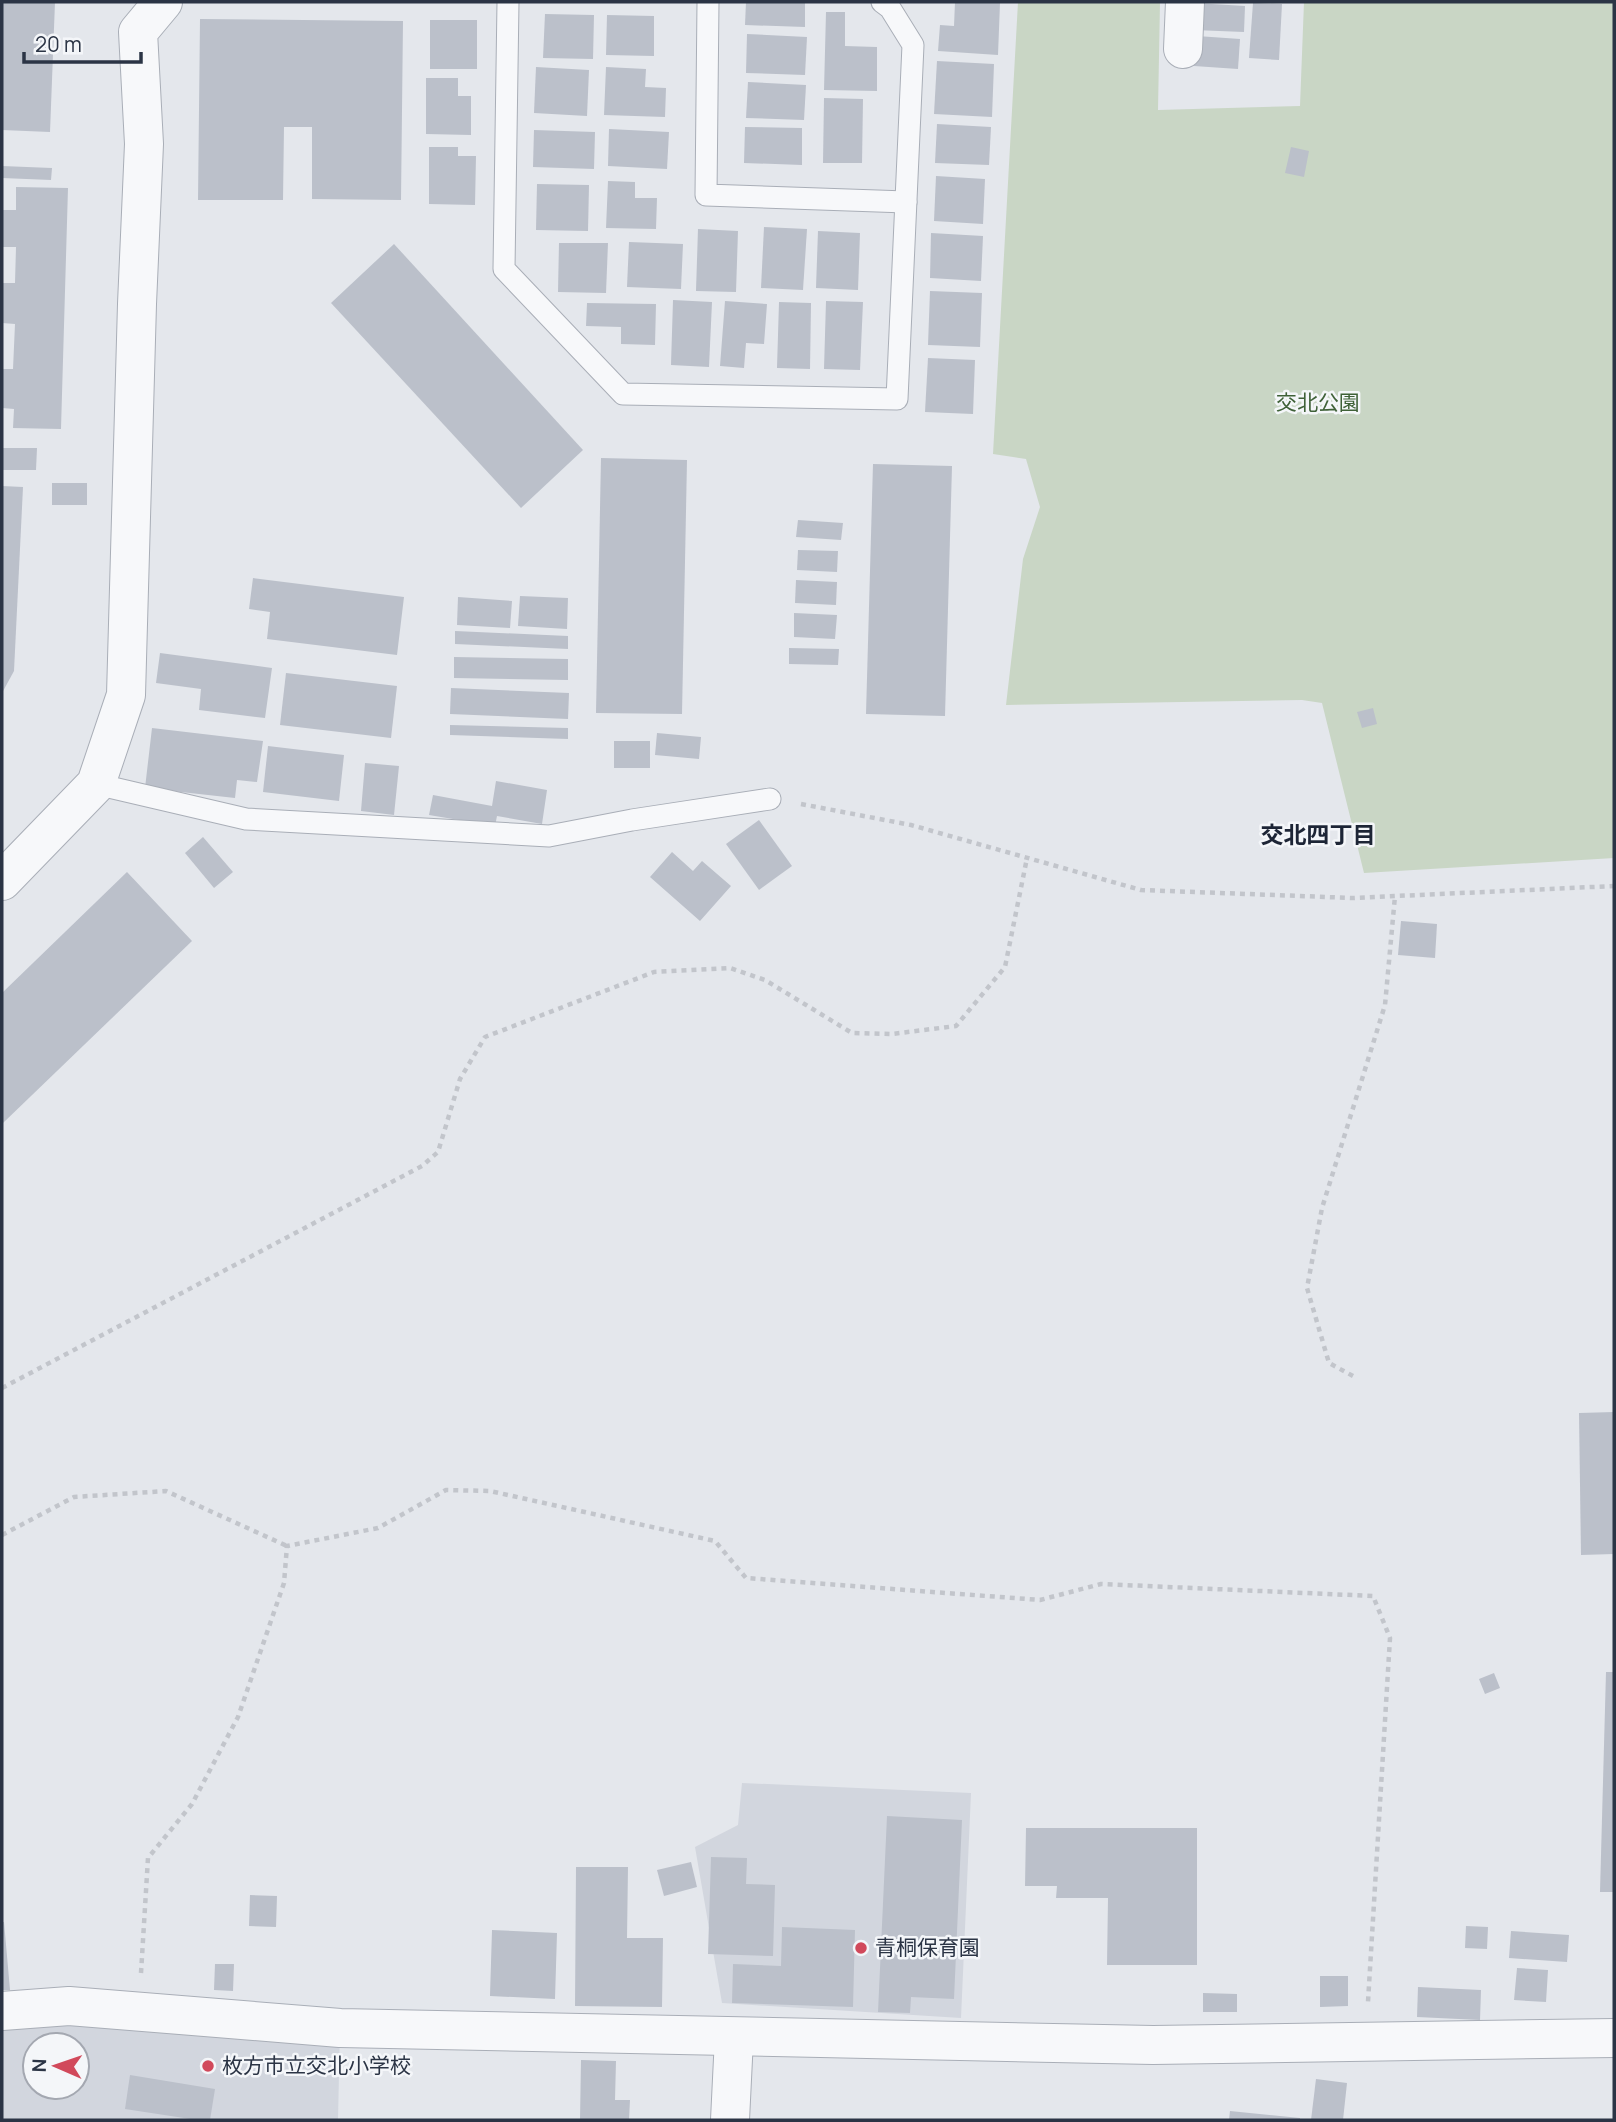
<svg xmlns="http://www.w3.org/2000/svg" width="1616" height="2122" viewBox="0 0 1616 2122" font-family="Manrope,'Noto Sans JP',sans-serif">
  <rect width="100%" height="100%" fill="#e4e7ec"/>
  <g fill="#d2d6de" fill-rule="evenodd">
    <polygon points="742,1783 971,1793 961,2018 722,2003 695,1847 738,1825"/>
    <path d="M2,2011l338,17 -2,92h-336zM35,2045h42v42h-42z"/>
  </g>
  <polygon fill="#c9d6c5" points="1018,2 1160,2 1158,110 1300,106 1304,2 1614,2 1614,858 1364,873 1322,703 1302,700 1006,705 1023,559 1040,507 1026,459 993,454"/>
  <g fill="#bbc0ca">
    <polygon points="2,2 55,2 50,132 2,130"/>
    <polygon points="746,2 805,2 805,27 745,25"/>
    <polygon points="955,2 1000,3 998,55 938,51 940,25 954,26"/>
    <polygon points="1195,3 1245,6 1244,32 1194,30"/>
    <polygon points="1253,3 1282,4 1279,60 1249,58"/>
    <polygon points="826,12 845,12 845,46 877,47 877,91 824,90"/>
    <polygon points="545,14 594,15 593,59 543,58"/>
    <polygon points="607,15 654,16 654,56 606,55"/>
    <polygon points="200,19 403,21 401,200 312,199 312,127 284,127 283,200 198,200"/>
    <rect x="430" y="20" width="47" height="49"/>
    <polygon points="747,34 807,37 805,75 746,73"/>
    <polygon points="1197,36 1240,39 1238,69 1194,66"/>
    <polygon points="937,61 994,64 992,117 934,114"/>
    <polygon points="536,67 589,70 587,116 534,113"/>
    <polygon points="606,67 646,69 645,87 666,88 665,117 604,115"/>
    <polygon points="426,78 458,78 458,96 471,96 471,135 426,134"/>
    <polygon points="748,82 806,85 804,120 746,118"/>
    <polygon points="824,98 863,99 862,163 823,163"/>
    <polygon points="937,124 991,127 989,165 935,163"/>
    <polygon points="745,127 802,128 802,165 744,163"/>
    <polygon points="609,129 669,132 667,169 608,166"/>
    <polygon points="534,130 595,132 594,169 533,167"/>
    <polygon points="429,147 458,147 458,156 476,156 475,205 429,204"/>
    <polygon points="1291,147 1309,151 1304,177 1285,173"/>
    <polygon points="2,166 52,168 51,180 2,178"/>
    <polygon points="936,176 985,179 983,224 934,221"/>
    <polygon points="608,181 635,182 635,198 657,198 656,229 606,228"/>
    <polygon points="537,184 589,185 588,231 536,230"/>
    <polygon points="16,187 68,188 61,429 13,428 14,409 2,408 2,369 13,369 15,324 2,323 2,283 15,283 16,247 2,247 2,210 16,210"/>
    <polygon points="764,227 807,229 803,290 761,288"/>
    <polygon points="698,229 738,231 736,292 696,291"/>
    <polygon points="818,231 860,233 858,290 816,288"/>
    <polygon points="931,233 983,236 981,281 930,278"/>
    <polygon points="629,242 683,244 681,289 627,287"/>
    <polygon points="559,243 608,243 606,293 558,292"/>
    <polygon points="394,244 583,450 521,508 331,303"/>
    <polygon points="930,291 982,293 980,347 928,345"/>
    <polygon points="673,300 712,302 709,367 671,365"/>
    <polygon points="725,301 767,304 764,344 746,343 744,368 720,366"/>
    <polygon points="826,301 863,302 860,370 824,369"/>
    <polygon points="779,302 811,303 810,369 777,368"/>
    <polygon points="587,303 656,304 655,345 621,344 621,327 586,326"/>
    <polygon points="928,358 975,360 973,414 925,412"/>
    <polygon points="2,448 37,448 36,470 2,470"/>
    <polygon points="601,458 687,460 682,714 596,713"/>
    <polygon points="873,464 952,466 945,716 866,714"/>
    <rect x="52" y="483" width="35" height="22"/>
    <polygon points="2,486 23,487 14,671 2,693"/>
    <polygon points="798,520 843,523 841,540 796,537"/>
    <polygon points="798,550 838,551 837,572 797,570"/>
    <polygon points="253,578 404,597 397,655 267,639 270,612 249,609"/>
    <polygon points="796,580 837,582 836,605 795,603"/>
    <polygon points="520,596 568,598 567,629 518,626"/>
    <polygon points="458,597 512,601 510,628 457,625"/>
    <polygon points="794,613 837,615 835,639 794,637"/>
    <polygon points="455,631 568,636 568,649 455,644"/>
    <polygon points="789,648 839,649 838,665 789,664"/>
    <polygon points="160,653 272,668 265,718 199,710 201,689 156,683"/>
    <polygon points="454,657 568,659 568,680 454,678"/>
    <polygon points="286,673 397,686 391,738 280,725"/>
    <polygon points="451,688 569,693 568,719 450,714"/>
    <polygon points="1373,708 1377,724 1362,728 1357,712"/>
    <polygon points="450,725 568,728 568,739 450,735"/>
    <polygon points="152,728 263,741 257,782 237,780 235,798 145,788"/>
    <polygon points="657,733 701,737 699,759 655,755"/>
    <rect x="614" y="741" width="36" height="27"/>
    <polygon points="268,746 344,755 339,801 263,792"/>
    <polygon points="365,763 399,766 394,815 361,811"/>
    <polygon points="496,781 547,790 542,824 497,816 495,826 429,815 433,795 492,806"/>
    <polygon points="759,820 792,866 759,890 726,844"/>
    <polygon points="203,837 233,872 214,888 185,853"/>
    <polygon points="672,852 693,871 702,861 731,886 700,921 650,877"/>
    <polygon points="127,872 192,941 3,1123 2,993"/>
    <polygon points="1401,921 1437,924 1435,958 1398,955"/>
    <polygon points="1614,1412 1614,1554 1581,1555 1579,1413"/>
    <polygon points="1606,1672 1614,1672 1614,1892 1600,1892"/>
    <polygon points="1494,1673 1500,1688 1485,1694 1479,1679"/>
    <polygon points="887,1816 962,1820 954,1999 911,1997 910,2013 878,2012"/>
    <polygon points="1026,1828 1197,1828 1197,1965 1107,1965 1108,1898 1056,1898 1057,1886 1025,1886"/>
    <polygon points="711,1857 747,1858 746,1884 775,1885 773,1956 708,1954"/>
    <polygon points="691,1862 697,1887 664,1896 657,1870"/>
    <polygon points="576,1867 628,1867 627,1938 663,1938 662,2007 575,2006"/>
    <polygon points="250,1895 277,1896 276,1927 249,1926"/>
    <polygon points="2,1922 4,1922 10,1990 2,1990"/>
    <polygon points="1466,1926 1488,1927 1487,1949 1465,1948"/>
    <polygon points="782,1927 855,1930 853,2007 732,2003 733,1964 781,1966"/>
    <polygon points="492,1930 557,1933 555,1999 490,1996"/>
    <polygon points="1511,1931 1569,1935 1567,1962 1509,1958"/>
    <polygon points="215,1964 234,1964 233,1991 214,1990"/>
    <polygon points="1517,1968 1548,1970 1546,2002 1514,2000"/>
    <polygon points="1320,1976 1348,1976 1348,2006 1320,2007"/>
    <polygon points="1418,1987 1481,1990 1480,2020 1417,2017"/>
    <polygon points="1203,1993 1237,1994 1237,2012 1203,2012"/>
    <polygon points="581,2060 616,2061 615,2100 630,2100 629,2120 580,2120"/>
    <polygon points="130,2075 215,2089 210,2120 197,2120 125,2109"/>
    <polygon points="1316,2079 1347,2083 1343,2120 1311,2120"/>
    <polygon points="1230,2111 1300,2118 1300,2120 1229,2120"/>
  </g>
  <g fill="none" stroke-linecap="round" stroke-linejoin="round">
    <defs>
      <g id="service">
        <polyline points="508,2 504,269 623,394 897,399 913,45 890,8 882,2"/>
        <polyline points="708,2 706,195 906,202"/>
        <polyline points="96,784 246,819 549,836 632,820 770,799"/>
      </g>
      <g id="minor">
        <polyline points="1183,49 1185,2"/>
        <polyline points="730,2120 734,2038"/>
      </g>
      <g id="tertiary">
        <polyline points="2,881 96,784 126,695 137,304 144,144 138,32 163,2"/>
        <polyline points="2,2011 69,2006 340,2028 1153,2045 1614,2038"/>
      </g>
    </defs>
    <use href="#service" stroke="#a9aeb7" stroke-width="23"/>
    <use href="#minor" stroke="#a9aeb7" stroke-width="40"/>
    <use href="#tertiary" stroke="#a9aeb7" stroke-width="40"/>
    <g stroke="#c2c5cb" stroke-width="4.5" stroke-dasharray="5 5" stroke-linecap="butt">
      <polyline points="801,804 911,825 1141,890 1353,898 1614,886"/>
      <polyline points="1353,1376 1329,1363 1307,1288 1322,1208 1385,1005 1395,896"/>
      <polyline points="2,1388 422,1166 438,1152 460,1079 485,1037 654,972 730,968 765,980 852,1033 892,1034 956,1026 1005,967 1027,858"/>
      <polyline points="2,1535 74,1497 166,1491 287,1546"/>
      <polyline points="141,1973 148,1858 192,1804 238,1717 284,1583 287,1546 378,1528 446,1490 490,1491 715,1541 746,1578 1040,1600 1101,1584 1373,1596 1390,1638 1368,2002"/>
    </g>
    <use href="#service" stroke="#f7f8fa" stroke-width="21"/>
    <use href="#minor" stroke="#f7f8fa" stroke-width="38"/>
    <use href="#tertiary" stroke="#f7f8fa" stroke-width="38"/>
  </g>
  <g fill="#d1495b" stroke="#f4f6f9" stroke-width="2.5">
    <circle cx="861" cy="1948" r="7"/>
    <circle cx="208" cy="2066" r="7"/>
  </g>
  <g text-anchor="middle" stroke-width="5" stroke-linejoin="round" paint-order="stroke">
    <g font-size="21" fill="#3f6138" stroke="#f4f6f9">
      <text x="1318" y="410">交北公園</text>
    </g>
    <g font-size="21" fill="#2b3445" stroke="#f4f6f9" text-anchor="start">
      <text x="875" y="1955">青桐保育園</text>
      <text x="222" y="2073">枚方市立交北小学校</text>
    </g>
    <g font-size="23" font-weight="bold" fill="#1d2536" stroke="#f4f6f9">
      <text x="1318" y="843">交北四丁目</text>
    </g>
  </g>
  <rect width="1616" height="2122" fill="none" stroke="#2b3445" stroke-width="7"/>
  <g transform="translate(56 2066) rotate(272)"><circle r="33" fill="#f4f6f9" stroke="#a4a8b1" stroke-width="2"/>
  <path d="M0-5L12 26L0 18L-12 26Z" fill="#d1495b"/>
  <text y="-10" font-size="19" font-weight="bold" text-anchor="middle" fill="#2b3445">N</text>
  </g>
  <path d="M24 52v10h117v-10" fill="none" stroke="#2b3445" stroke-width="3.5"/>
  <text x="35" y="52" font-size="21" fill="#2b3445" stroke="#f4f6f9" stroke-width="5" paint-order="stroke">20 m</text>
</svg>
